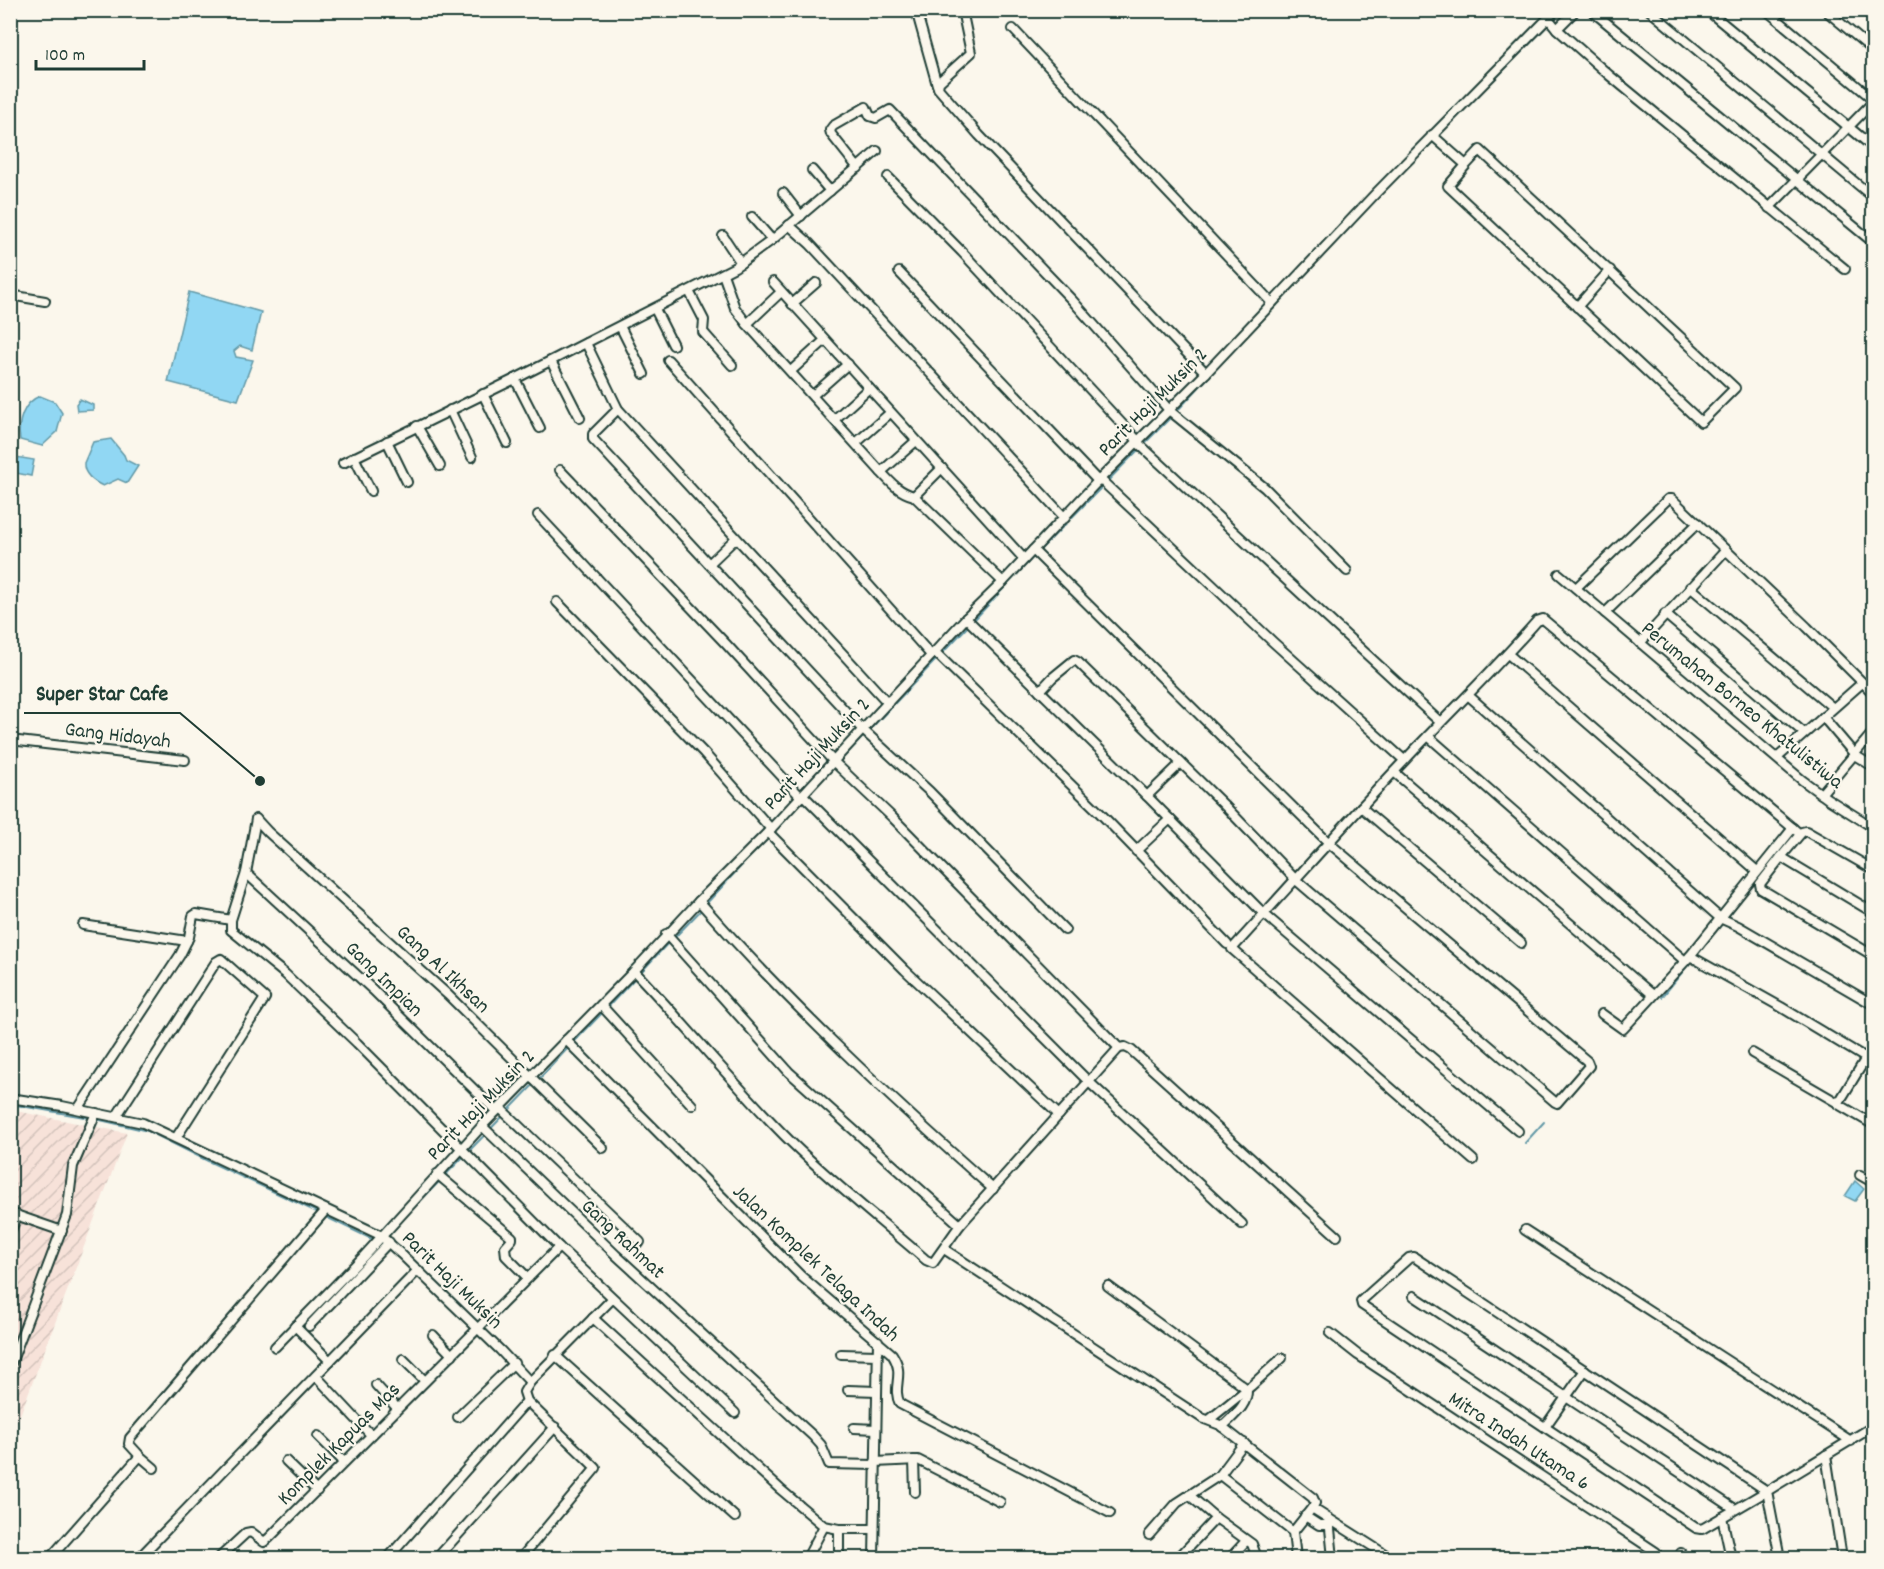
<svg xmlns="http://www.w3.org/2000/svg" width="1884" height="1569" viewBox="0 0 1884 1569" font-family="Dekko,sans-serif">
  <defs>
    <pattern id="industrial-furrows" width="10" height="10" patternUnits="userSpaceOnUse" patternTransform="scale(1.5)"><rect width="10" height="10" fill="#f7e2d9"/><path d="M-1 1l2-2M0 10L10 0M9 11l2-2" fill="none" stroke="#d3c3bb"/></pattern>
  </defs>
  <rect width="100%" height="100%" fill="#fbf7ec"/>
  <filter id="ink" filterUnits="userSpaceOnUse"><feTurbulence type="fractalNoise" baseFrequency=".0167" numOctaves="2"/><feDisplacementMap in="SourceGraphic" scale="12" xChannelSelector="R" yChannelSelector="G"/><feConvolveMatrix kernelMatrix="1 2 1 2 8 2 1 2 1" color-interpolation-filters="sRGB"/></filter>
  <g filter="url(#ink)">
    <polygon fill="url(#industrial-furrows)" points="11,1110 127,1133 11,1439"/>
    <g fill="#91d7f3" stroke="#6399a7" stroke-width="1.5">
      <polygon points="189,292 261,312 252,350 240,346 234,351 236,357 253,360 238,400 168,382"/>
      <path d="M40,396l15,6 7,11 -5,19 -15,14 -22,-6c-3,-17 3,-38 20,-44z"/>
      <polygon points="80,399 93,405 93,410 77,411 76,404"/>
      <path d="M111,439l13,16 2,5 12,6 -11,17 -9,-4 -15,7c-9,-4 -20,-12 -19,-23l9,-21z"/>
      <polygon points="10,456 34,460 31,476 11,472"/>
      <polygon points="1855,1181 1864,1189 1855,1201 1845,1196"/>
    </g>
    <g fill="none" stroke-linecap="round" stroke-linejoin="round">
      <g stroke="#6399a7" stroke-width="2">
        <polyline points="1438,136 1563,10"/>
        <polyline points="1410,163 1434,140"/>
        <polyline points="1176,412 1315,263"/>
        <polyline points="1144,444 1172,416"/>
        <polyline points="1039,551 1140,448"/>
        <polyline points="973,621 1035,555"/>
        <polyline points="841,760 969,625"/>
        <polyline points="773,832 804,799"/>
        <polyline points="706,904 768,837"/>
        <polyline points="1727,918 1742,898"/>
        <polyline points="675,937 702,909"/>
        <polyline points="641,972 669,942"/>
        <polyline points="1662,997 1723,922"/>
        <polyline points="607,1008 634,979"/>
        <polyline points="574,1042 603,1012"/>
        <polyline points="539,1079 569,1047"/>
        <polyline points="10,1104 90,1118"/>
        <polyline points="508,1111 535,1083"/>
        <polyline points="96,1119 148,1131 208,1161 319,1213"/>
        <polyline points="1525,1143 1544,1122"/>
        <polyline points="468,1152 504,1115"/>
        <polyline points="324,1216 376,1241"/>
        <polyline points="395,1227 464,1156"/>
      </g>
      <defs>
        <g id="minor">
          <polyline points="916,10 937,85"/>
          <polyline points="962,10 971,53 939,82 938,88 979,135 1206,373"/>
          <polyline points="1591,10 1874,243"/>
          <polyline points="1649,10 1874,198"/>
          <polyline points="1707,10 1874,148"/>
          <polyline points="1766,10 1874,100"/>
          <polyline points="1825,10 1874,51"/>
          <polyline points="1548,18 1557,29 1609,75 1845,269"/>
          <polyline points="1013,29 1272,303"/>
          <polyline points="1557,29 1576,10"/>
          <polyline points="1432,135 1466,165 1480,150 1735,388 1701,422 1448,186 1466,165"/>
          <polyline points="858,168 831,134 830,130 833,126 866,107 870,116 876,118 890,110 1072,300 1170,411 1265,488 1347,571"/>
          <polyline points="812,170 830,191"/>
          <polyline points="888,177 962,252 1139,442"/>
          <polyline points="783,193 801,216"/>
          <polyline points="1769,208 1874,101"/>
          <polyline points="752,217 772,240"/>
          <polyline points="789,225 810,244 1065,518"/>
          <polyline points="723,236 741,263"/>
          <polyline points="899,272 1098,481 1103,482 1273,642 1404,760"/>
          <path d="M723,274l12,34 12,16 134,148c10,11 18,20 33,24l89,86"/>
          <polyline points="773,282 1024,559"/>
          <polyline points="689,291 704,320 703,332 732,365"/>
          <polyline points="10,295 45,301"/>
          <polyline points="792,304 816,283"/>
          <polyline points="1577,307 1610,270"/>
          <polyline points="655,309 673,345"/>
          <polyline points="747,324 781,292"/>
          <polyline points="620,326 644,374"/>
          <polyline points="586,343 618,409 888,703"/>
          <polyline points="668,360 931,655"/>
          <polyline points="551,361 580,418"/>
          <polyline points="791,371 825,340"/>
          <polyline points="515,379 540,428"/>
          <polyline points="483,394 507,443"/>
          <polyline points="813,395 848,364"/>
          <polyline points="618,409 593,434 593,439 862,729 930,792 1065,930"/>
          <polyline points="450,410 472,457"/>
          <polyline points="835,419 869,388"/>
          <polyline points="417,426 440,466"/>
          <polyline points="387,441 407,482"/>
          <polyline points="856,443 890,413"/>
          <polyline points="1138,443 1440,722"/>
          <polyline points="354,457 371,491"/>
          <polyline points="343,463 515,379 735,267 772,240 877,151"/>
          <polyline points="560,470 726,644 834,762 892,817 1119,1048 1125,1047 1131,1050 1337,1236"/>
          <polyline points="881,472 916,441"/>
          <polyline points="914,496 942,468"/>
          <polyline points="538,515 801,797"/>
          <polyline points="1033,550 1329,843 1587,1061 1589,1066 1557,1103 1555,1102 1296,880 1224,805 1078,662 1074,660 1052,678 1040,691"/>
          <polyline points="709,564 735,539"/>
          <polyline points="1559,574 1802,780 1828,799 1874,828"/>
          <polyline points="1690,587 1832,707"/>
          <polyline points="1576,588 1668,499 1672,499 1807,627 1874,694"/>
          <polyline points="557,602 704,753 771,829"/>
          <polyline points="1605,613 1698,523"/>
          <polyline points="1665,614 1804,733"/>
          <polyline points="966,618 1147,796 1264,914 1518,1131"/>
          <polyline points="1640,643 1726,550"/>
          <polyline points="935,652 1099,812 1227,944"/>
          <polyline points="1508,654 1757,871"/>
          <polyline points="1469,696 1720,918 1738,926 1874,1005"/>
          <polyline points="1823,717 1856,756 1874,767"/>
          <polyline points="1428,736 1685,961"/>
          <polyline points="10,740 185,760"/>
          <polyline points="1777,758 1862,683"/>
          <polyline points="1394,772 1653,995"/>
          <polyline points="1821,794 1874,731"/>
          <polyline points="803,795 1089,1082 1242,1224"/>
          <polyline points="1147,796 1181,763"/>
          <polyline points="1361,807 1521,943"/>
          <polyline points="256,819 268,832 448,995 603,1148"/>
          <polyline points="768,832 905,970 1059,1115"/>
          <polyline points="1136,851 1170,819"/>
          <polyline points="1781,857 1760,884 1761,889 1874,956"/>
          <polyline points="1874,870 1806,831 1802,832 1781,857 1874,913"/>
          <polyline points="246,873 373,990 496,1111"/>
          <path d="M699,901c90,103 191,197 294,288"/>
          <polyline points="231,920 246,873 256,819"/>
          <polyline points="83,925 187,941"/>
          <polyline points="666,934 789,1072 960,1225"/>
          <polyline points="1690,956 1793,828"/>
          <path d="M634,971c54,56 102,117 158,172 42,41 89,78 134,117l7,3 27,-38 159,-177"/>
          <polyline points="601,1005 692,1105"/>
          <polyline points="1602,1014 1623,1029 1690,956 1781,1007 1874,1063"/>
          <path d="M566,1040l235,236 91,78c14,21 -1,32 8,50l210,109"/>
          <polyline points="1874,1045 1838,1104 1874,1125"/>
          <polyline points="1752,1053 1838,1103"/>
          <polyline points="10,1098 62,1106 143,1123 380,1235 401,1254 500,1350 530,1382 612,1299"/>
          <polyline points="500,1108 640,1242"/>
          <polyline points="78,1109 180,955 189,937 193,916 196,914 231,920 231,930 285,974 357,1043 559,1247 735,1413"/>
          <polyline points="116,1117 216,962 221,959 265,998 176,1138"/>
          <polyline points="482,1126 616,1255 813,1436 821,1445 829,1464 875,1465"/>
          <path d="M1473,1160l-241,-211c58,-63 114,-127 173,-189 44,-47 90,-91 132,-139l6,-2 257,215"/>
          <polyline points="437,1174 512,1237 512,1239 505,1247 506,1256 528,1278"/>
          <polyline points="1860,1175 1874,1183"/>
          <polyline points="10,1213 62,1231"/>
          <polyline points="1525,1230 1851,1441"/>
          <polyline points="10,1233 17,1215"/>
          <polyline points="944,1249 1202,1418 1220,1425 1313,1498 1315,1503 1312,1508 1391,1558"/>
          <path d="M1108,1286l139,103c1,17 -13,26 -25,38"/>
          <polyline points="1414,1296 1735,1509"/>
          <polyline points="593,1318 780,1489 824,1526 839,1529"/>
          <polyline points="295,1326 330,1361"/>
          <polyline points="309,1326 389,1242"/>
          <polyline points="1330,1333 1358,1355 1656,1552 1658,1558"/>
          <polyline points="433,1335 452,1355"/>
          <polyline points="275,1347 363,1257 482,1126 634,971 699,901 768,832 966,618 1003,582 1098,481 1206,373 1377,192 1556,10"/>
          <polyline points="841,1354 877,1355"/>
          <polyline points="555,1355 735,1517"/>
          <polyline points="403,1359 425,1381"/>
          <polyline points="10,1366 67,1215 73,1166 96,1113"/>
          <polyline points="316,1376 371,1435"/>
          <polyline points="376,1385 397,1408"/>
          <polyline points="848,1390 877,1391"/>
          <polyline points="458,1417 514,1363"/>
          <polyline points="1209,1420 1251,1386 1282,1358"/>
          <polyline points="1545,1427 1585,1370"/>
          <polyline points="854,1428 876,1429"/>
          <polyline points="318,1436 344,1462"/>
          <polyline points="1244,1443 1220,1475 1293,1532"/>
          <polyline points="1826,1455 1842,1558"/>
          <polyline points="140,1456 154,1468"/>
          <polyline points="914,1460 915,1492"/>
          <polyline points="286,1461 317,1491"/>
          <polyline points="875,1462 918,1460 1000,1502"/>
          <polyline points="1305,1516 1319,1525 1329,1525"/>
          <polyline points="1722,1517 1731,1558"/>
          <polyline points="1216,1518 1252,1544 1257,1558"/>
          <polyline points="1329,1519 1333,1558"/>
          <polyline points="1149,1535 1177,1503 1220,1475"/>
          <polyline points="1681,1553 1682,1558"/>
          <polyline points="50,1558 140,1456 129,1444 130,1438 326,1210"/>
          <polyline points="139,1558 418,1270"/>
          <polyline points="219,1558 246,1533 251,1532 264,1542 269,1538 559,1247"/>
          <polyline points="388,1558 527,1401"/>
          <polyline points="437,1558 555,1427"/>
          <polyline points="521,1558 596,1468 527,1401 524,1392 530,1382"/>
          <polyline points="807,1558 824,1526"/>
          <polyline points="839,1558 839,1529 874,1529"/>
          <polyline points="874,1558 878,1341"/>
          <polyline points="1178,1558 1216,1518 1189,1495"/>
          <polyline points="1230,1558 1246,1541"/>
          <polyline points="1296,1558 1293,1532 1312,1508"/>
          <polyline points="1780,1558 1767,1491 1702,1529 1696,1528 1362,1305 1361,1301 1409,1258 1414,1257 1767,1491 1874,1426"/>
        </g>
      </defs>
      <use href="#minor" stroke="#1f3d34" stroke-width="12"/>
      <use href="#minor" stroke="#fbf7ec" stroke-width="8"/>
    </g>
  </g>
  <g text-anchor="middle" stroke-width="4.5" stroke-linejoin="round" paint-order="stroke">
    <g font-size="21" fill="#1f3d34" stroke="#fbf7ec">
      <text transform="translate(1152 401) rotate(-45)" y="7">Parit Haji Muksin 2</text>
      <text transform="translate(1743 704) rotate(39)" y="7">Perumahan Borneo Khatulistiwa</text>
      <text transform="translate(118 734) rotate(7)" y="7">Gang Hidayah</text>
      <text transform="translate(816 753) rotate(-47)" y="7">Parit Haji Muksin 2</text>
      <text transform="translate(444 968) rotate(43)" y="7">Gang Al Ikhsan</text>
      <text transform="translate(385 978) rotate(44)" y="7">Gang Impian</text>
      <text transform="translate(480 1104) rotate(-46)" y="7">Parit Haji Muksin 2</text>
      <text transform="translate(624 1238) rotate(43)" y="7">Gang Rahmat</text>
      <text transform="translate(817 1262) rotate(43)" y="7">Jalan Komplek Telaga Indah</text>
      <text transform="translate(453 1279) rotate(44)" y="7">Parit Haji Muksin</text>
      <text transform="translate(1520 1440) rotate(33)" y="7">Mitra Indah Utama 6</text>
      <text transform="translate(338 1443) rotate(-45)" y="7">Komplek Kapuas Mas</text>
    </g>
  </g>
  <path fill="none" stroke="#1f3d34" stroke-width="2" d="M260 781L180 713H24"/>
  <circle fill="#1f3d34" stroke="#fbf7ec" stroke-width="2" cx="260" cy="781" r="6"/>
  <g font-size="22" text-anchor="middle" font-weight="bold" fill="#1f3d34" stroke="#fbf7ec" stroke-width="4.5" stroke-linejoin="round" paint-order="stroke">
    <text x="102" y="700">Super Star Cafe</text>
  </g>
  <rect width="1884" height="1569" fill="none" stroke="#fbf7ec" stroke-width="36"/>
  <rect x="18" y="18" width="1848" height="1533" fill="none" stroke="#1f3d34" stroke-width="2" filter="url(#ink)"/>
  <path d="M36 60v9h108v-9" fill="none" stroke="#1f3d34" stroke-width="3"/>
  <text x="45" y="60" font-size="18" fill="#1f3d34" stroke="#fbf7ec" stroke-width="4.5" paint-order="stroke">100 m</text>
</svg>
